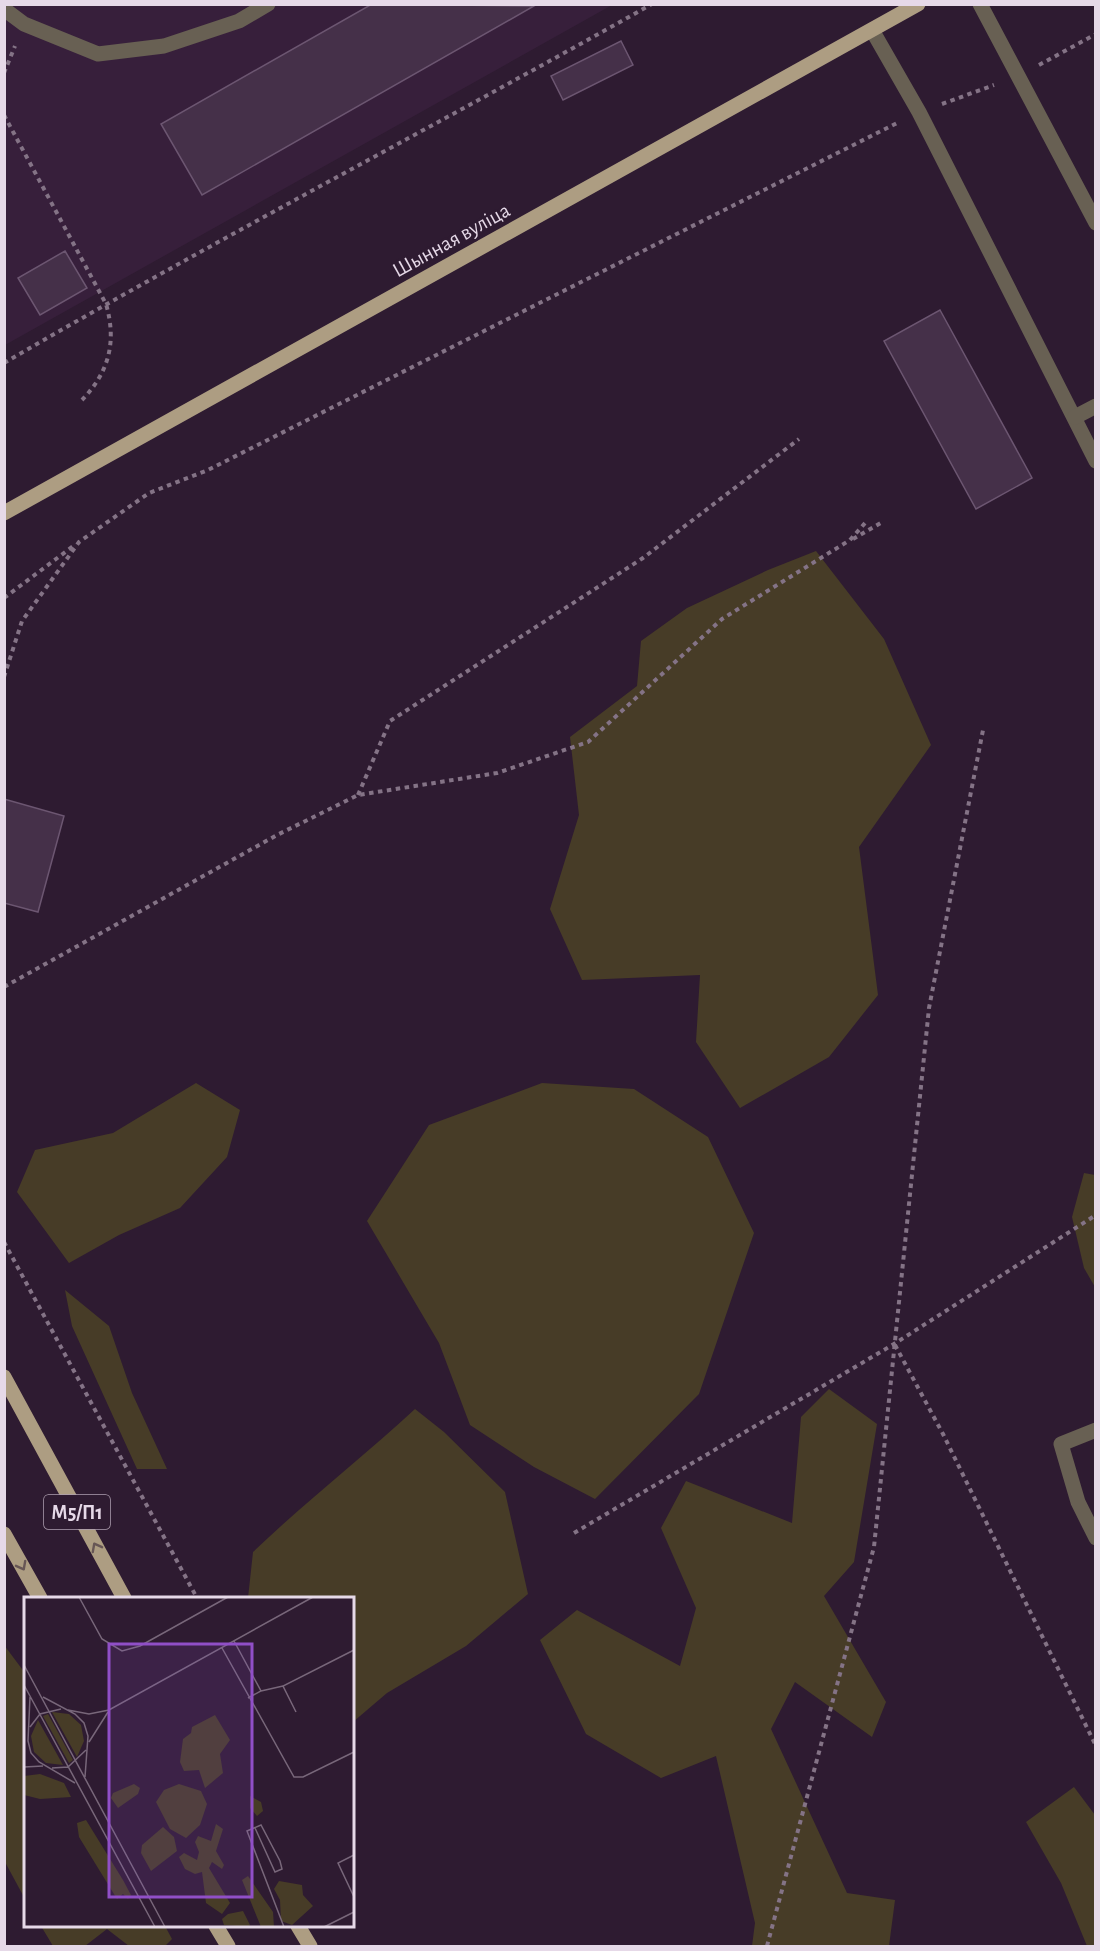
<svg xmlns="http://www.w3.org/2000/svg" width="1100" height="1951" viewBox="0 0 1100 1951" font-family="'Alegreya Sans',sans-serif">
  <rect width="100%" height="100%" fill="#2e1b31"/>
  <polygon fill="#371f3b" points="5,5 612,5 5,345"/>
  <g fill="#473c27">
    <polygon points="816,551 884,639 931,745 859,847 878,995 829,1057 740,1108 696,1042 700,975 582,980 550,909 579,815 570,737 637,686 641,641 687,608 768,570"/>
    <polygon points="196,1083 240,1110 227,1157 180,1208 119,1235 69,1263 17,1192 35,1150 113,1133"/>
    <polygon points="542,1083 634,1089 708,1137 754,1233 699,1394 595,1499 534,1467 470,1425 439,1343 367,1221 429,1125"/>
    <polygon points="1084,1173 1095,1175 1095,1287 1084,1268 1072,1217"/>
    <polygon points="65,1290 109,1326 132,1393 167,1469 137,1469 72,1326"/>
    <polygon points="829,1389 877,1424 854,1562 824,1596 886,1702 872,1737 795,1682 771,1729 847,1893 895,1900 889,1946 752,1946 755,1923 716,1756 661,1778 586,1734 540,1640 577,1610 680,1666 696,1608 661,1528 686,1481 792,1523 801,1417"/>
    <path d="M415,1409l29,23 61,60 23,102 -62,52 -79,47 -34,29 -1,-124h-104l5,-46c52,-50 109,-94 162,-143z"/>
    <polygon points="4,1645 25,1673 25,1899 5,1862"/>
    <polygon points="1074,1787 1095,1815 1095,1946 1087,1946 1061,1883 1026,1822"/>
    <polygon points="41,1926 165,1926 172,1939 165,1946 129,1946 107,1929 85,1946 53,1946"/>
  </g>
  <g fill="#453049" stroke="#6c5671" stroke-width="1.5">
    <polygon points="372,4 534,6 202,195 161,124"/>
    <polygon points="621,41 633,65 563,100 551,76"/>
    <polygon points="65,251 87,288 40,315 18,278"/>
    <polygon points="940,310 1032,478 976,509 884,341"/>
    <polygon points="4,799 64,816 38,912 4,903"/>
  </g>
  <g fill="none" stroke-linecap="round" stroke-linejoin="round">
    <g stroke="#847386" stroke-width="4" stroke-dasharray="4.5 4.5" stroke-linecap="butt">
      <polyline points="1039,65 1096,34"/>
      <polyline points="4,73 15,46"/>
      <polyline points="942,104 994,85"/>
      <path d="M4,115l102,189c11,38 3,68 -24,96"/>
      <path d="M4,363c213,-124 433,-238 648,-359"/>
      <polyline points="853,539 884,521"/>
      <polyline points="4,598 76,544"/>
      <polyline points="4,677 22,621 79,542 149,493 208,470 897,123"/>
      <polyline points="358,795 390,721 643,558 799,439"/>
      <polyline points="4,987 277,835 358,795 497,773 588,742 722,619 850,540 866,522"/>
      <polyline points="4,1242 197,1598"/>
      <polyline points="895,1345 943,1434 1096,1746"/>
      <polyline points="574,1533 894,1344 1096,1215"/>
      <polyline points="767,1946 874,1547 929,1008 983,730"/>
    </g>
    <g stroke="#686053" stroke-width="15">
      <polyline points="980,4 1096,223"/>
      <polyline points="4,9 24,24 98,54 164,46 239,21 268,4"/>
      <polyline points="872,30 919,112 1096,461"/>
      <polyline points="1075,417 1096,406"/>
      <polyline points="1096,1430 1061,1444 1078,1502 1096,1538"/>
    </g>
    <g stroke="#ad9d82" stroke-width="15">
      <polyline points="4,513 918,4"/>
      <polyline points="4,1377 124,1598"/>
      <polyline points="4,1534 40,1598"/>
      <polyline points="216,1926 228,1946"/>
      <polyline points="298,1926 310,1946"/>
    </g>
  </g>
  <defs><path id="oneway-chevron" d="M-2-3.5L2.5 0L-2 3.5" fill="none" stroke-width="1.6" stroke-linecap="round" stroke-linejoin="round" transform="scale(1.5)"/></defs>
  <g stroke="#675655">
    <use href="#oneway-chevron" transform="translate(96 1547) rotate(-118)"/>
    <use href="#oneway-chevron" transform="translate(22 1566) rotate(62)"/>
  </g>
  <g text-anchor="middle" stroke-width="5" stroke-linejoin="round" paint-order="stroke">
    <rect fill="#2e1b31" stroke="#afa0b1" stroke-width="1.5" x="44" y="1495" width="66" height="34" rx="4.5"/>
    <g font-size="20" font-weight="bold" fill="#e6d9e8">
      <text x="77" y="1519">М5/П1</text>
    </g>
    <g font-size="21" fill="#e6d9e8" stroke="#2e1b31">
      <text transform="translate(451 240) rotate(-29)" y="7">Шынная вуліца</text>
    </g>
  </g>
  <g transform="translate(24 1597)">
    <rect width="330" height="330" fill="#2e1b31"/>
    <path d="M28,115l17,2 12,11 3,16 -7,16zM24,117l25,46 -4,3 -26,-47zM191,118l15,25 -10,14 3,19 -18,15 -6,-18 -15,1 -4,-9 3,-23 8,-6 1,-6zM14,123l25,45 -17,-2 -12,-11 -3,-16zM16,177l24,9 7,14 -31,2 -16,-4v-19zM110,187l6,4 -2,6 -20,14 -7,-10 2,-5zM155,187l22,7 6,13 -7,21 -14,13 -16,-9 -14,-27 8,-12zM226,199l11,6 2,9 -6,5 -7,-8zM62,223l37,60 8,15 -3,4 -5,-5 -6,5 -38,-62 -2,-14zM192,227l7,5 -7,22 8,14 -2,4 -10,-7 -3,6 21,35 -8,11 -16,-11 -4,-31 -7,2 -10,-5 -6,-12 5,-4 13,7 2,-8 -4,-10 3,-6 13,5zM139,230l11,10 3,14 -26,20 -10,-18 1,-8zM224,279l25,36 1,15h-13l-19,-47zM255,284l23,4 1,10 10,11 -21,19 -11,-4 -1,-21 -6,-11zM219,314l7,14 -2,2 -24,-2 -2,-6 6,-5z" fill="#473c27"/>
    <path fill="none" stroke="#78677a" stroke-width="1.5" d="M55,0l23,42 20,12 18,-5 88,-49M210,44l27,50 -13,7M198,51l72,129h9l51,-25M0,68l141,262M0,88l131,242M237,94l22,-5M6,100l-2,44 3,12 8,9 36,21M19,100l32,17 9,9 4,13 -3,41M44,113l21,4 20,-4 204,-113M272,115l-13,-26 71,-36M6,130l10,-13 21,-5M65,145l19,-30M0,170l19,-1M28,171l16,-1 18,-17M231,231l20,44 7,-3 -2,-8 -19,-36 -14,6 37,96M330,258l-16,8 16,34M300,330l30,-15"/>
    <path fill="#904fc7" fill-opacity="0.15" stroke="#904fc7" stroke-width="3" d="M85,47h143v253h-143z"/>
    <rect width="330" height="330" fill="none" stroke="#e6d9e8" stroke-width="3"/>
  </g>
  <rect width="1100" height="1951" fill="none" stroke="#e6d9e8" stroke-width="12"/>
</svg>
